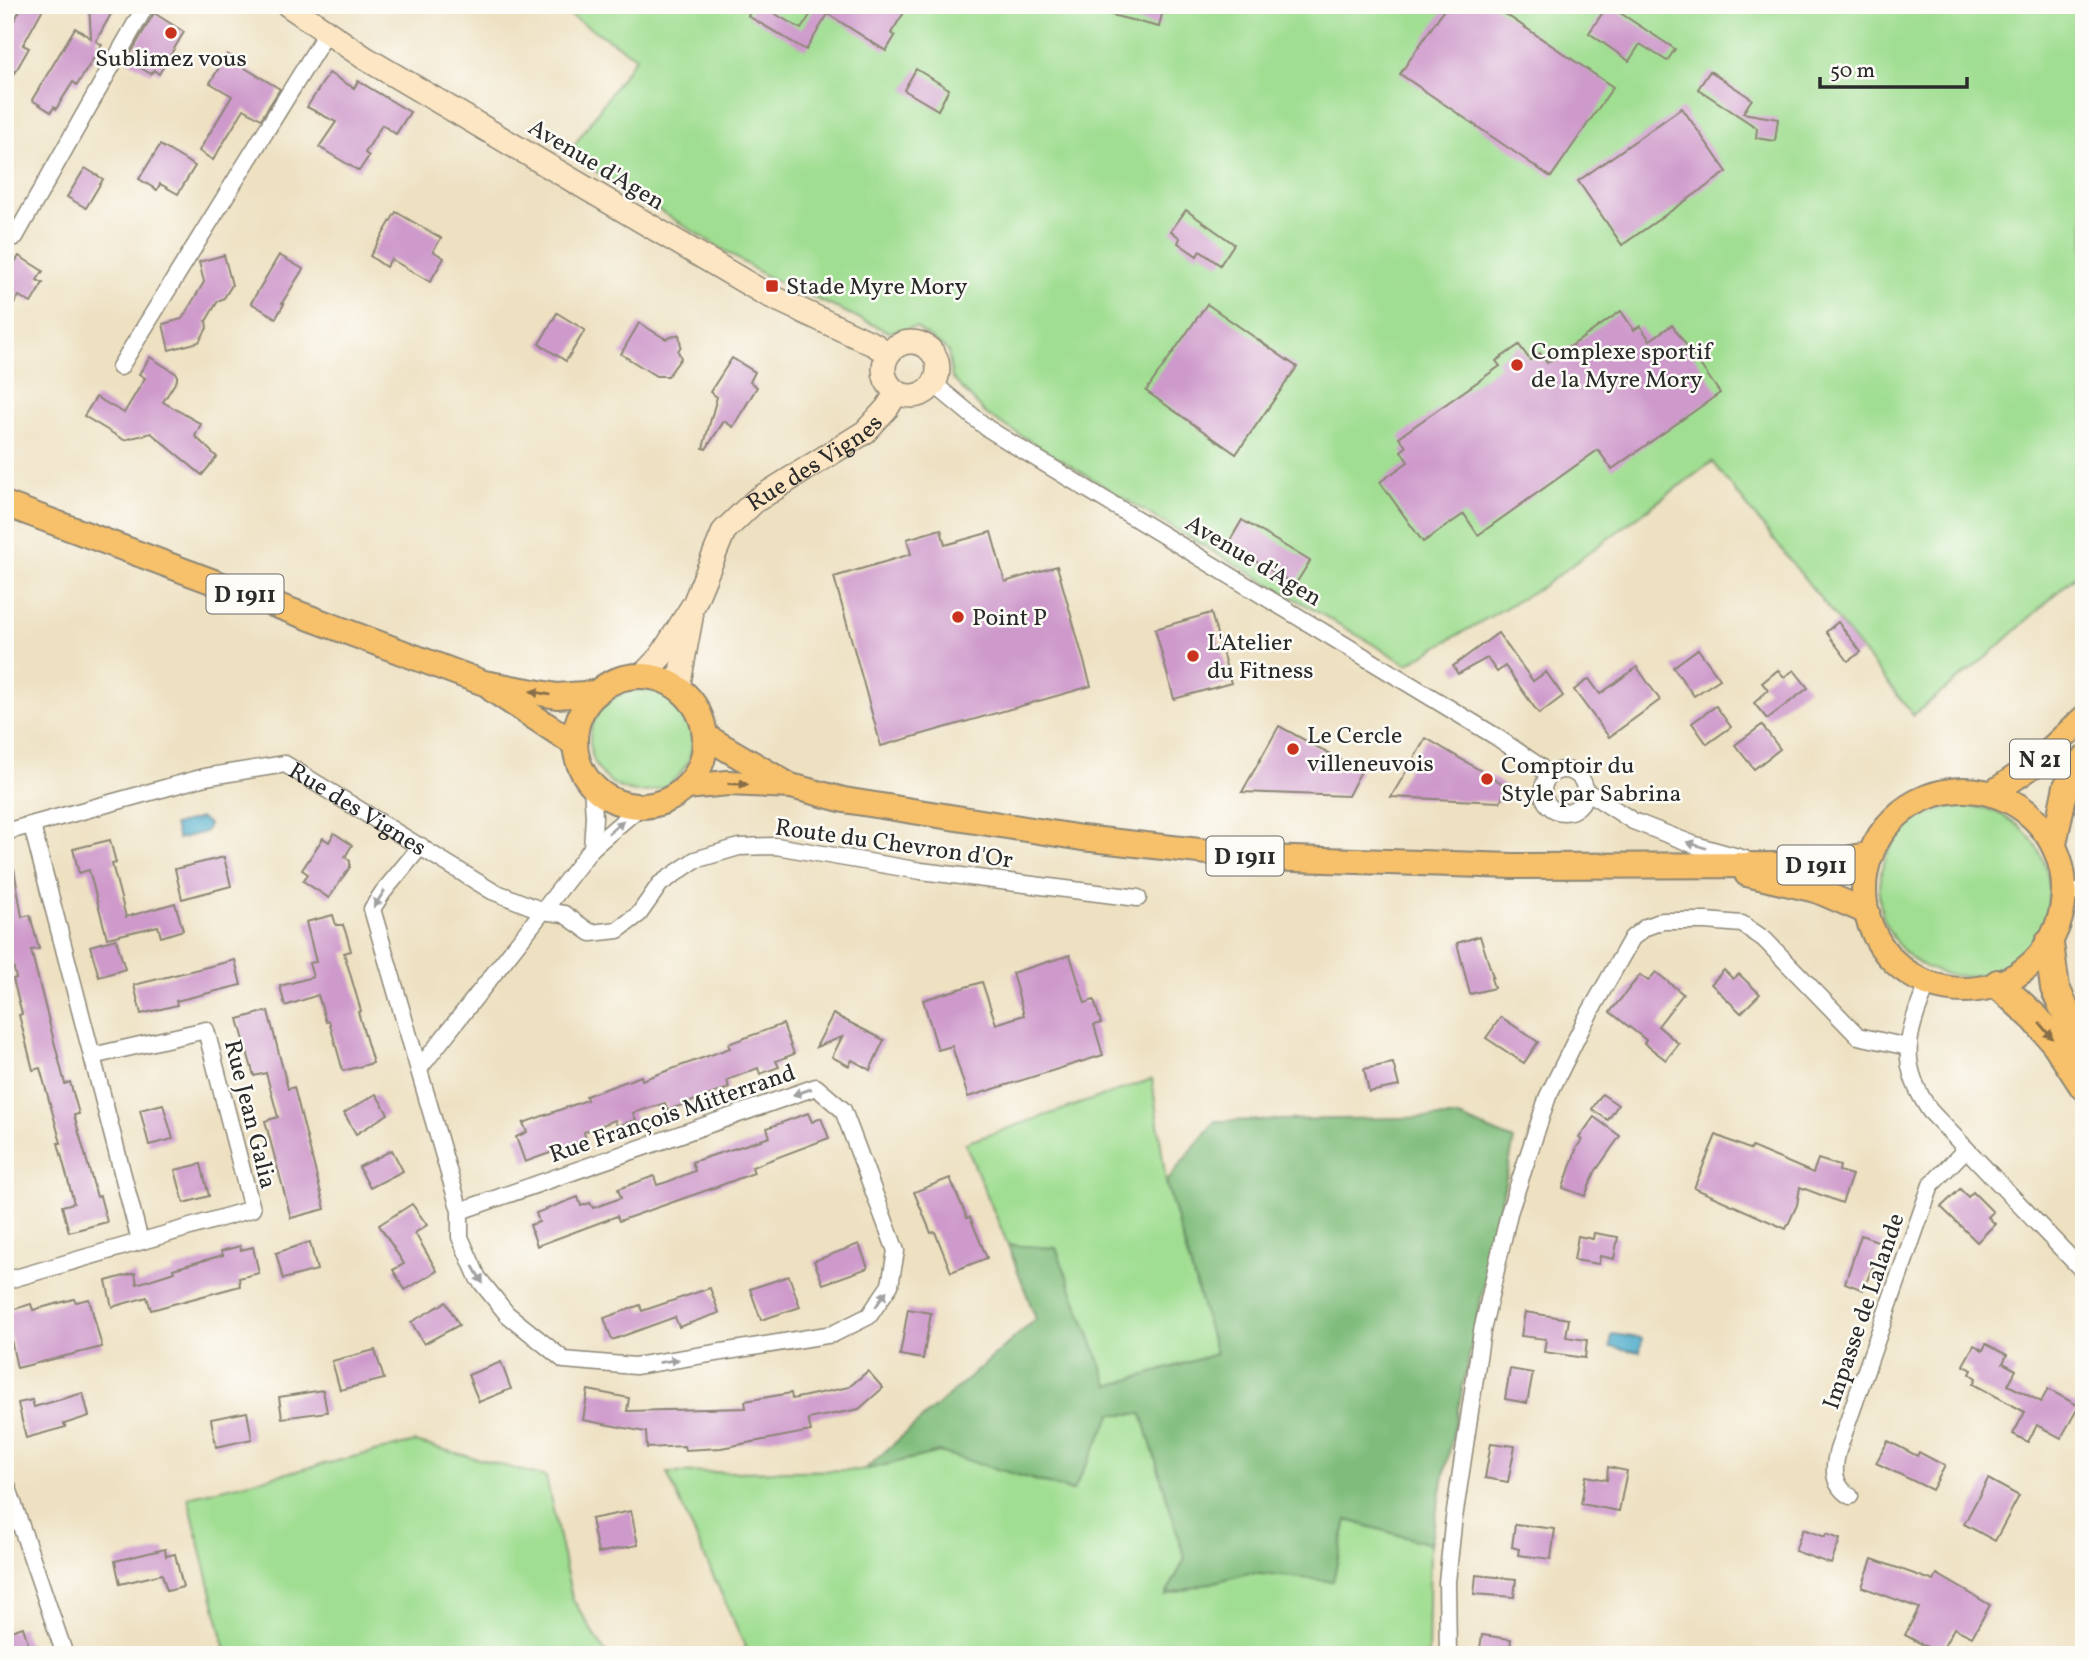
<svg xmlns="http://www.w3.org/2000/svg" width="2089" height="1660" viewBox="0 0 2089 1660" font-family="Vollkorn,serif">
  <rect width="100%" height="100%" fill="#fdfcf7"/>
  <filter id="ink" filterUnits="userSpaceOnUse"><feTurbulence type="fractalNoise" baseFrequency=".0143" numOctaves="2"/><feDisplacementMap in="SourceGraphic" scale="14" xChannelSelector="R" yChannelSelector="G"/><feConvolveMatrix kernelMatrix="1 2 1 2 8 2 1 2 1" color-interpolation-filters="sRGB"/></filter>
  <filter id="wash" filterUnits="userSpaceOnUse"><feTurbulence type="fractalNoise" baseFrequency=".00686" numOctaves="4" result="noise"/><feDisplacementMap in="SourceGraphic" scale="28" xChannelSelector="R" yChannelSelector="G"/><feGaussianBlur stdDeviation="1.57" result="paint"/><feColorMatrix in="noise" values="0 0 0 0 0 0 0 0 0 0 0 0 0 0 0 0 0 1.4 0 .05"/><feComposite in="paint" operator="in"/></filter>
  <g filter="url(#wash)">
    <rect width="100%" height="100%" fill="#eee1c2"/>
    <g fill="#a0de92" stroke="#66845e" stroke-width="2">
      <polygon points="554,5 2084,5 2084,568 1989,655 1913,715 1712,462 1545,585 1407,664 1151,515 986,414 952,378 948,351 916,327 889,332 764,275 568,154 636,57"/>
      <circle cx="641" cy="741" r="51"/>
      <circle cx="1964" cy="891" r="85"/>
      <polygon points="1152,1079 1166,1182 1216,1354 1109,1386 1056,1249 1008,1245 965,1143"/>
      <polygon points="1112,1413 1143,1414 1185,1559 1167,1595 1249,1572 1332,1581 1347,1520 1430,1544 1428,1655 749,1655 667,1473 864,1470 939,1452 1072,1491"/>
      <polygon points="415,1442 546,1477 572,1598 607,1655 227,1655 188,1497"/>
    </g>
    <polygon fill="#80bd7c" stroke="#567454" stroke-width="2" points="1459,1117 1514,1140 1430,1544 1347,1520 1333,1581 1249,1573 1166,1595 1185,1559 1142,1414 1112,1414 1073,1491 939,1452 864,1470 1036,1319 1008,1245 1056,1248 1109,1386 1216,1354 1166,1182 1215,1121"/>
    <g fill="#4aaac9" stroke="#3a6a7a" stroke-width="2">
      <polygon points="201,818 209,825 205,832 178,839 174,825"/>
      <polygon points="1612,1334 1642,1338 1640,1352 1610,1347"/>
    </g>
    <g id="blocks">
      <g fill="#ce99cb">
        <polygon points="23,5 45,5 23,45 29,48 5,90 5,36"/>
        <polygon points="89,5 116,5 96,41 102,45 77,85 73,82 56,109 54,107 51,112 32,100 75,28 91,38"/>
        <polygon points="754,5 760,5 801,29 816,6 814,5 896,5 905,11 891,33 895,36 886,51 828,14 806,50 748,16"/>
        <polygon points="1097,5 1164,5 1159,27 1096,11"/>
        <polygon points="1447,5 1492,5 1613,87 1551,177 1400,74"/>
        <polygon points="1608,5 1675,49 1667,61 1640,44 1629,61 1589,33"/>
        <polygon points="154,13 184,32 159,74 154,70 151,74 127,60"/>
        <polygon points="227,54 241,62 240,65 280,89 261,119 244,109 213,160 199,151 232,96 210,83"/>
        <polygon points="916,69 949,89 938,110 904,90"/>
        <polygon points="1710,71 1752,99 1743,113 1778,119 1775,141 1756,138 1757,128 1698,89"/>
        <polygon points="329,73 354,88 358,81 410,112 396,134 382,125 365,153 369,156 359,171 319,147 336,122 307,107"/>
        <polygon points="1682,108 1727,172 1622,245 1578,181"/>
        <polygon points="160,145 195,166 178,194 160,184 157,190 139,179"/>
        <polygon points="85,168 103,179 86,208 67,197"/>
        <polygon points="1186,210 1234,244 1220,265 1200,251 1197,256 1178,243 1180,238 1171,231"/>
        <polygon points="396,212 441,238 433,251 444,258 430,282 391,259 386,267 370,256"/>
        <polygon points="224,255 232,285 224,298 218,301 206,321 207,328 199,342 169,350 163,324 182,319 204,282 199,262"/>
        <polygon points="279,255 303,269 282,303 284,304 276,318 251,303"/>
        <polygon points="19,256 43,271 37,280 43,283 31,303 19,296 5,318 5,277"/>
        <polygon points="1207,304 1297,367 1236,454 1146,391"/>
        <polygon points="1621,311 1634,330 1640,326 1650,340 1672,325 1720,393 1612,469 1598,450 1478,535 1464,514 1423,542 1380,482 1408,462 1401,451 1406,447 1399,437 1500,366 1496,361 1519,345 1530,360 1540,353 1547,363"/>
        <polygon points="557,313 585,330 566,361 539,344"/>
        <polygon points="639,323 666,339 679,334 681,346 678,351 681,358 668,376 656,376 621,354"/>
        <polygon points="150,357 177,374 177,380 163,402 201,424 195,436 217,457 202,475 151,433 124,440 84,416 96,397 124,413 145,378 139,374"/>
        <polygon points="732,358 755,372 750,382 757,387 733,427 724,421 706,449 703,448 717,397 710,392"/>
        <polygon points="1242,520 1310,561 1295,585 1228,544"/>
        <polygon points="941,529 945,545 991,532 1005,582 1057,566 1091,686 881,746 834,577 911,554 907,539"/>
        <polygon points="1211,613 1231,683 1174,699 1155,629"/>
        <polygon points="1838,622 1861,652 1848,661 1826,632"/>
        <polygon points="1498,633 1533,681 1546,672 1563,696 1539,714 1505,666 1497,672 1487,658 1458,674 1453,666"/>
        <polygon points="1698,649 1720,679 1694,696 1673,667"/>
        <polygon points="1637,667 1660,700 1609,737 1574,690 1589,679 1600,694"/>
        <polygon points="1778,670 1784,677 1794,670 1808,688 1767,719 1754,703 1768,690 1762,683"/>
        <polygon points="1716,706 1731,727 1707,744 1692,723"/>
        <polygon points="1762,725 1780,749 1754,769 1735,745"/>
        <polygon points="1279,726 1361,771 1348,796 1242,792"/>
        <polygon points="1426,738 1508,787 1500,802 1391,797"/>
        <polygon points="334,833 352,845 345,857 350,861 350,867 329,898 303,881 308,874 302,870 323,838 329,842"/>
        <polygon points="110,840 116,863 112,864 126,917 175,903 183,930 161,937 158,926 107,938 89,870 79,873 73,849"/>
        <polygon points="224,857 231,886 182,899 175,869"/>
        <polygon points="14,869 22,917 30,915 39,949 31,950 45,1006 65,1084 70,1082 79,1114 74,1115 97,1197 100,1196 107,1222 69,1232 62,1206 74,1203 58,1143 61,1143 40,1068 33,1070 19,1015 22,1014 13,979 16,978 5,932 5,870"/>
        <polygon points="333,915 336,925 343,925 347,936 351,951 344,953 361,1011 358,1012 373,1063 343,1071 329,1021 326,1022 318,995 285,1006 280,986 313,977 309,963 316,962 306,922"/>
        <polygon points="1480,936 1493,977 1491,978 1494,988 1470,994 1457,943"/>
        <polygon points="116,939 125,969 99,977 90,946"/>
        <polygon points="1070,955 1085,1003 1094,1000 1101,1023 1094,1025 1103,1055 968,1097 952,1046 938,1050 923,1000 982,982 996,1024 1024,1015 1012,973"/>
        <polygon points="235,960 241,985 176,1001 177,1005 141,1014 134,985"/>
        <polygon points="1724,970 1733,979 1739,974 1760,994 1741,1013 1711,984"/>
        <polygon points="1656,972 1683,994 1658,1026 1679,1044 1666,1060 1644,1043 1646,1040 1610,1012 1640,975 1648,981"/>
        <polygon points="268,1011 288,1089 294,1087 325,1209 291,1218 265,1121 278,1117 266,1073 254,1076 238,1019"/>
        <polygon points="833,1014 884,1040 870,1070 852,1060 849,1066 832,1057 842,1037 816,1047"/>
        <polygon points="1501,1017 1538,1042 1524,1063 1486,1038"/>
        <polygon points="783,1024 794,1054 776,1061 779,1067 760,1074 758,1068 727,1080 729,1088 668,1110 665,1103 633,1113 636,1120 617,1126 615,1120 584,1132 586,1140 525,1162 516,1137 527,1132 523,1123 587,1100 586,1096 641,1076 642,1080 730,1048 728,1044"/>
        <polygon points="1393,1063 1399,1086 1369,1092 1364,1069"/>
        <polygon points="376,1094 388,1114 356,1134 344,1113"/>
        <polygon points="1602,1094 1618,1105 1608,1120 1592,1109"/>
        <polygon points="163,1104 173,1139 149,1145 140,1110"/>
        <polygon points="808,1113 812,1122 821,1118 829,1138 752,1167 754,1173 716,1187 619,1221 617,1216 537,1246 530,1225 539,1222 536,1213 578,1197 581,1206 590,1203 593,1208 621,1198 618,1189 654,1176 657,1185 667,1182 695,1171 692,1162 770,1137 767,1128"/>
        <polygon points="1594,1117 1620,1136 1595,1172 1585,1196 1563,1188 1577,1147 1582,1140 1579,1138"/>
        <polygon points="1716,1135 1751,1150 1752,1147 1813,1173 1818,1159 1840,1166 1839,1171 1852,1175 1842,1203 1800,1187 1797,1205 1786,1229 1694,1188"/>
        <polygon points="392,1150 403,1171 370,1188 359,1167"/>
        <polygon points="201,1164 209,1196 184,1203 175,1170"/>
        <polygon points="950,1178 967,1218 970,1217 987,1258 951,1272 935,1232 931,1233 914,1192"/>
        <polygon points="1960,1189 1968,1197 1973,1192 1993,1212 1988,1217 1995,1224 1977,1242 1941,1207"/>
        <polygon points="412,1204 427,1225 415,1233 437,1271 405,1290 393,1270 404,1264 379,1225"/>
        <polygon points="1594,1233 1618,1237 1614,1259 1600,1256 1599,1264 1574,1260 1578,1236 1593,1239"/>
        <polygon points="1861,1235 1883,1243 1863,1290 1845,1283"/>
        <polygon points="310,1242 317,1270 283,1279 276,1253"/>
        <polygon points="859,1244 868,1268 823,1284 814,1261"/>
        <polygon points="240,1246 241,1250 253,1247 259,1273 239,1278 240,1286 151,1310 147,1297 112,1307 106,1281 135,1273 137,1284 174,1272 173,1269 223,1255 221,1251"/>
        <polygon points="789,1276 800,1307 761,1320 750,1289"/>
        <polygon points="710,1288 719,1313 679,1327 675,1317 612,1340 604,1318 640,1305 642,1311"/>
        <polygon points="74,1299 76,1302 89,1299 102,1347 17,1368 5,1312 31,1304 33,1310"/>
        <polygon points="446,1302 459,1325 424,1344 411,1322"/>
        <polygon points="908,1309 931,1313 923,1359 900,1355"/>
        <polygon points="1525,1312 1569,1319 1566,1337 1587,1340 1585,1358 1544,1352 1546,1339 1521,1336"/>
        <polygon points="1986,1344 2007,1355 2003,1363 2016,1370 2008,1385 2041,1402 2048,1389 2079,1406 2061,1438 2037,1425 2028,1442 2013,1434 2025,1412 1973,1384 1976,1378 1970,1374 1972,1370 1963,1365 1974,1345 1983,1350"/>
        <polygon points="375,1350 384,1379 340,1390 332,1361"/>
        <polygon points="501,1362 511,1389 479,1402 468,1375"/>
        <polygon points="1510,1369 1533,1373 1527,1403 1505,1399"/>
        <polygon points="868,1371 883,1388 859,1409 808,1419 811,1431 721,1448 685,1450 684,1446 647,1448 646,1432 583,1420 588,1390 629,1398 627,1411 746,1408 745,1401 791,1393 792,1399 849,1387"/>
        <polygon points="323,1390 327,1412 282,1418 279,1397"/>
        <polygon points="83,1393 89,1416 64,1424 66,1427 26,1438 18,1403 32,1400 34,1407"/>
        <polygon points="247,1412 252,1439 216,1447 211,1419"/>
        <polygon points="1888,1441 1917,1456 1919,1452 1945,1466 1932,1490 1876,1463"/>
        <polygon points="1491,1443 1515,1446 1508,1482 1485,1478"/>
        <polygon points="1608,1467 1627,1471 1619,1511 1581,1504 1586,1476 1607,1480"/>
        <polygon points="1988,1479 2019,1496 1995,1541 1964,1524"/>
        <polygon points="631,1511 638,1545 598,1553 591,1519"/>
        <polygon points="1515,1524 1555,1529 1551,1559 1518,1555 1519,1549 1512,1547"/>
        <polygon points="1803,1529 1825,1537 1826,1534 1840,1539 1831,1564 1795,1551"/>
        <polygon points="165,1549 166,1556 175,1554 183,1587 167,1591 162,1574 120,1584 115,1561"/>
        <polygon points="1872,1559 1934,1581 1937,1574 1990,1605 1972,1637 1954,1628 1940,1654 1905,1635 1919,1608 1862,1587"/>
        <polygon points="1476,1575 1516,1579 1514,1597 1474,1594"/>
        <polygon points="23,1627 32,1655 5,1655 5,1633"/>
        <polygon points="1482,1635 1511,1639 1509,1655 1479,1655"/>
      </g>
    </g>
  </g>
  <g filter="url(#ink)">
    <use href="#blocks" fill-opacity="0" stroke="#8c8676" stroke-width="2"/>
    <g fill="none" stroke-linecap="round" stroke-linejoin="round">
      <defs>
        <g id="street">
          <polyline points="15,237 146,5"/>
          <polyline points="120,367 327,32"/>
          <polyline points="934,384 987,428 1011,443 1495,736 1539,766 1549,776"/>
          <circle cx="1564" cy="791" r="21"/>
          <polyline points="1586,791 1633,821 1695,845 1745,859"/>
          <path id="s1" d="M5,832l200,-55 80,-13 207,127 51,20 49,-63 49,-42"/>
          <polyline points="421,846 383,892 372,909 460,1211 460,1237 478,1278 507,1314 564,1360 635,1366 833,1334 869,1316 890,1285 896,1251 843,1110 816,1087 460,1211"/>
          <polyline points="592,848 594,817 592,785"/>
          <polyline points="2065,891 2084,893"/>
          <path d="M1928,983c-21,51 -31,80 2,128l154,161"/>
          <polyline points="92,1056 140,1241"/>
          <polyline points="419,1069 543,911 564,914 591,933 618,930 639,914 660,884 695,860 739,847 776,846 921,871 1138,898"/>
          <polyline points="5,1281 252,1209 206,1030 92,1056 32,826"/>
          <polyline points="5,1479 65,1655"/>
          <path d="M1850,1496c-18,-11 -17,-28 -12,-46l93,-265 35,-36"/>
          <polyline points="1448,1655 1447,1582 1453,1525 1482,1331 1509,1213 1548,1096 1585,1021 1632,938 1646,927 1662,921 1706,921 1742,924 1764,939 1858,1036 1908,1047"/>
        </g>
        <g id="secondary">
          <polyline points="288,5 365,58 764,293 875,345 888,354"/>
          <circle cx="911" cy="369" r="27"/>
          <path id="s2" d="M642,676l19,-20 33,-52 30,-73 31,-30 110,-69 22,-24 10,-16"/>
          <polyline points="678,688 691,618"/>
        </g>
        <g id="primary">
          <polyline points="5,504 484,683 557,696 597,693"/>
          <circle cx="640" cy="741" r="65"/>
          <polyline points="493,690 575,744"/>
          <polyline points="705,736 787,784"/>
          <polyline points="686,787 728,783 791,786 844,800 1082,838 1262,858 1514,866 1820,865 1871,854"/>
          <circle cx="1964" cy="890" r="100"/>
          <polyline points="1991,794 2035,764 2084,718"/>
          <polyline points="2054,844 2066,786 2084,759"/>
          <polyline points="1747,874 1816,890 1867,912"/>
        </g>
        <g id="highway">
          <polyline points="2049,944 2055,988 2084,1052"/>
          <polyline points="1998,984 2036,1019 2056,1043 2084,1086"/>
        </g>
      </defs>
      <use href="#street" stroke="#8c8676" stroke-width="19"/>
      <use href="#secondary" stroke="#8c8676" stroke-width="26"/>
      <use href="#primary" stroke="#8c8676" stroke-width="28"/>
      <use href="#highway" stroke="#8c8676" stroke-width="32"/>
      <use href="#street" stroke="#fff" stroke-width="16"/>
      <use href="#secondary" stroke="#fce6c4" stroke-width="23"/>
      <use href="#primary" stroke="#f7c06b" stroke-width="24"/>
      <use href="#highway" stroke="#f7c06b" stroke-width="28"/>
    </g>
    <defs><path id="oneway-solid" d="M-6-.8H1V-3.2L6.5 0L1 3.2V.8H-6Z" transform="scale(1.75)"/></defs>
    <g fill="#876e48">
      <use href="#oneway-solid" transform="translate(540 693) rotate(-170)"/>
      <use href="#oneway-solid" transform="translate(738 784) rotate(2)"/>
      <use href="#oneway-solid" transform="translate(2046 1031) rotate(50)"/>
    </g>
    <g fill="#a0a0a0">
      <use href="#oneway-solid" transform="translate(616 827) rotate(-41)"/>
      <use href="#oneway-solid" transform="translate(1696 845) rotate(-162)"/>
      <use href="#oneway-solid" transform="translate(379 899) rotate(123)"/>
      <use href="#oneway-solid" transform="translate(802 1092) rotate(161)"/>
      <use href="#oneway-solid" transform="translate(478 1275) rotate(60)"/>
      <use href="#oneway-solid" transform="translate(881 1299) rotate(-56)"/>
      <use href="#oneway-solid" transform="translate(669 1361) rotate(-9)"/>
    </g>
  </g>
  <g fill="#c8321e" stroke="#fdfcf7" stroke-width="2.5">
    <circle cx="171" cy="33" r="7"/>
    <rect x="765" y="279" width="14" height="14" rx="3.5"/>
    <circle cx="1517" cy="365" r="7"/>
    <circle cx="958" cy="617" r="7"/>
    <circle cx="1193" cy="656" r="7"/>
    <circle cx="1293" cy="749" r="7"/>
    <circle cx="1487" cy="779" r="7"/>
  </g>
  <g text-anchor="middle" stroke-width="5" stroke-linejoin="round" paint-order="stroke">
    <g fill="#fdfcf7" stroke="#6a6a68" stroke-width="2">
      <rect x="206.5" y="574.5" width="77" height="39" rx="5"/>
      <rect x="2010" y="739.5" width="60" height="39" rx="5"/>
      <rect x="1206.5" y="836.5" width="77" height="39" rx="5"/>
      <rect x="1777.5" y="845.5" width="77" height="39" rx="5"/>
    </g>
    <g font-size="23" font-weight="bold" fill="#2b2b2b">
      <text x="245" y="602">D 1911</text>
      <text x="2040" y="767">N 21</text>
      <text x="1245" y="864">D 1911</text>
      <text x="1816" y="873">D 1911</text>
    </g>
    <g font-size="24" fill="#2b2b2b" stroke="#fdfcf7" text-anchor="start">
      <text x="171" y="66" text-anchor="middle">Sublimez vous</text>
      <text x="786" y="294">Stade Myre Mory</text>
      <text x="1531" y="359">Complexe sportif<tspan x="1531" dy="28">de la Myre Mory</tspan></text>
      <text x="972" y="625">Point P</text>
      <text x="1207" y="650">L'Atelier<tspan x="1207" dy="28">du Fitness</tspan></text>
      <text x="1307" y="743">Le Cercle<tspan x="1307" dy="28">villeneuvois</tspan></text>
      <text x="1501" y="773">Comptoir du<tspan x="1501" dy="28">Style par Sabrina</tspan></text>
    </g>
    <g font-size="24" fill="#2b2b2b" stroke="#fdfcf7">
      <text transform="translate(597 164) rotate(31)" y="8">Avenue d'Agen</text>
      <text dy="8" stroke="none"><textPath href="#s2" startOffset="282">Rue des Vignes</textPath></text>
      <text transform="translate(1254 560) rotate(31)" y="8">Avenue d'Agen</text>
      <text dy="8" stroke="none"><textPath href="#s1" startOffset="374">Rue des Vignes</textPath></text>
      <text transform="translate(894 843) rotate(8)" y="8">Route du Chevron d'Or</text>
      <text transform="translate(672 1113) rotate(-19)" y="8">Rue François Mitterrand</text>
      <text transform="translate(251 1114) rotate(76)" y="8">Rue Jean Galia</text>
      <text transform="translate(1863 1311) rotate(-71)" y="8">Impasse de Lalande</text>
    </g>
  </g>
  <rect width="2089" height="1660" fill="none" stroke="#fdfcf7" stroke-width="28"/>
  <path d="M1820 77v10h147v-10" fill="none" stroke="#2b2b2b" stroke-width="3.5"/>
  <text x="1830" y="77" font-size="21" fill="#2b2b2b" stroke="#fdfcf7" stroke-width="5" paint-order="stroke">50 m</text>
</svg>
